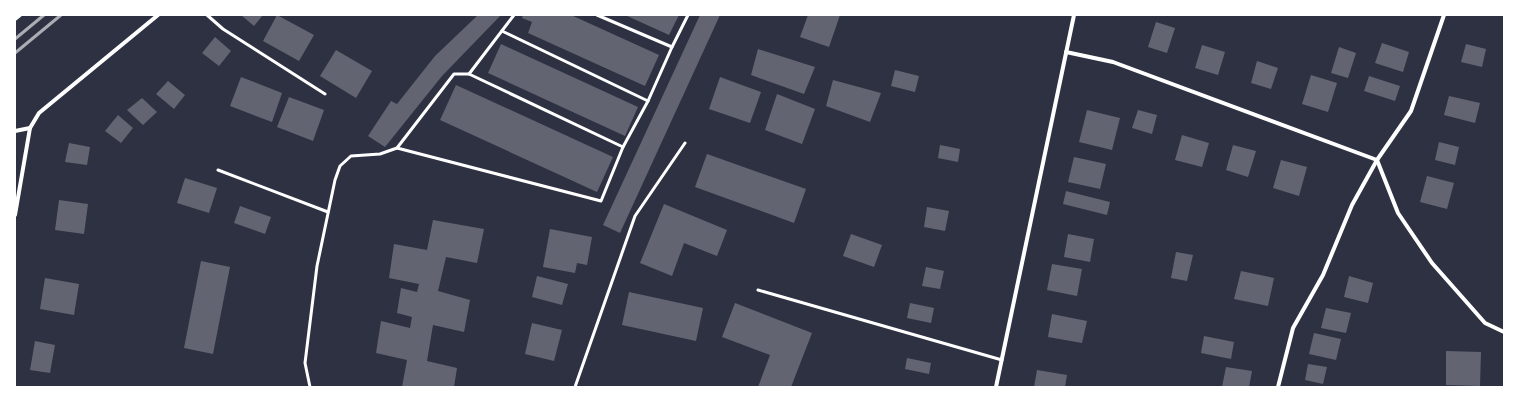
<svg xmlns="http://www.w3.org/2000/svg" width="1519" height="402" viewBox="0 0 1519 402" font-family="'Fira Sans',sans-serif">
  <rect width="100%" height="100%" fill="#2d3142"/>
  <g fill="#626471">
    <polygon points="241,15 263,15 254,26"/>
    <polygon points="277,15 314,35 299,61 263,41"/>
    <polygon points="478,15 501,15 442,76 385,147 368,136 391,101 397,104 435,56"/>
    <polygon points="523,15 571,15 659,55 645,86 528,33 532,22 522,18"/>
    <polygon points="625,15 679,15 669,35"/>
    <polygon points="700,15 720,15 620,233 603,225"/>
    <polygon points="808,15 840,15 829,47 800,37"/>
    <polygon points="1156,22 1175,28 1167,53 1148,47"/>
    <polygon points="215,37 231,51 219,66 202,53"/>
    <polygon points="1382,43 1409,52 1403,72 1375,63"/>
    <polygon points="501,44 638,107 625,136 488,73"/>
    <polygon points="1466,44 1486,49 1482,67 1461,62"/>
    <polygon points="1202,45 1225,52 1218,75 1195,68"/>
    <polygon points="1339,47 1356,53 1348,78 1331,73"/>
    <polygon points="758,49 815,67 804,94 751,75"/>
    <polygon points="336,50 372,71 356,98 320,76"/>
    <polygon points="1257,61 1278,68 1271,89 1251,83"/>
    <polygon points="895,70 919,76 915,92 891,86"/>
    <polygon points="1311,75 1337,83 1328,112 1302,104"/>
    <polygon points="1369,76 1400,86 1395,101 1364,91"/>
    <polygon points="241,77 282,93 272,122 230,106"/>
    <polygon points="720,77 761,92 750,123 709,109"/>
    <polygon points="833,80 881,93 870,122 826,106"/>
    <polygon points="168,81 185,95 174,109 156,94"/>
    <polygon points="456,85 613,157 597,192 440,120"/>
    <polygon points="777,94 815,109 802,144 765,130"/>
    <polygon points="1449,96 1480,103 1475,123 1444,115"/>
    <polygon points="289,97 324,110 313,141 277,127"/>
    <polygon points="142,98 157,112 143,125 127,110"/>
    <polygon points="1087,110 1120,118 1112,150 1079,142"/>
    <polygon points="1138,110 1157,115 1152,134 1132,128"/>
    <polygon points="118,115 133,128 121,143 105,131"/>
    <polygon points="1182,135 1209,143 1202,167 1175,160"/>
    <polygon points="1439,142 1459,147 1455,165 1435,160"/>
    <polygon points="69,143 90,147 87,165 65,162"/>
    <polygon points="940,145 960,149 958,162 938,158"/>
    <polygon points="1233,145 1256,151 1248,177 1226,170"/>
    <polygon points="707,154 806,189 794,223 695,187"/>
    <polygon points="1074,157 1106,164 1100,189 1068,182"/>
    <polygon points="1281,160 1307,167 1299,196 1273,188"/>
    <polygon points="1427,176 1454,183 1447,209 1420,202"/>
    <polygon points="185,178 217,188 209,213 177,203"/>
    <polygon points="1066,191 1110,202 1107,215 1063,204"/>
    <polygon points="59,200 88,204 84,234 55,230"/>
    <polygon points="664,204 727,230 717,256 684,243 672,276 640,263"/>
    <polygon points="240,206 271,217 265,234 234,223"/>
    <polygon points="927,207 949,211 945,231 924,227"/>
    <polygon points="433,220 484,229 477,263 446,257 438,291 470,300 464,332 433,325 427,361 457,368 454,387 402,387 407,360 376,353 381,321 410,328 412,317 397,313 401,288 417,292 419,284 389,278 394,244 427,250"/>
    <polygon points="550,229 592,237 587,265 577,263 575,273 543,267"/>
    <polygon points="851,234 882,245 874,267 843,256"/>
    <polygon points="1068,234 1094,239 1090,262 1064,257"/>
    <polygon points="1176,252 1193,255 1187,281 1171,278"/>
    <polygon points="201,261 230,267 213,354 184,348"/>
    <polygon points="1052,264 1082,269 1077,296 1047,290"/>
    <polygon points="926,267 944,271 940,289 922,286"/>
    <polygon points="1241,271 1274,278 1268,306 1234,299"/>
    <polygon points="537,276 568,284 562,305 532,297"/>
    <polygon points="1349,276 1373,283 1368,303 1344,297"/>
    <polygon points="45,278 79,284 74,315 40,309"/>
    <polygon points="629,292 703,308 696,341 622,325"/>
    <polygon points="735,303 812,333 791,387 758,387 770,355 722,337"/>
    <polygon points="910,303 934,308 931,323 907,318"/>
    <polygon points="1326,308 1351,313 1346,333 1321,328"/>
    <polygon points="1052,314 1087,321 1082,343 1048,337"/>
    <polygon points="532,323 562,330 554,361 525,354"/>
    <polygon points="1314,333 1341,339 1336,360 1309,354"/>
    <polygon points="1204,336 1234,342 1231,359 1201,353"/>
    <polygon points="35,341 55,345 50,373 30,370"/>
    <polygon points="1446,351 1481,352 1480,386 1446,385"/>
    <polygon points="907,358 931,363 929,374 905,369"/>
    <polygon points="1308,364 1327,367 1323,384 1305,380"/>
    <polygon points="1226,367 1252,371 1249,387 1222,387"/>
    <polygon points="1037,370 1067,375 1065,387 1034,387"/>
  </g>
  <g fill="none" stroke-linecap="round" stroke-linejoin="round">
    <g stroke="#fff" stroke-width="3">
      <polyline points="207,15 223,29 325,94"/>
      <polyline points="597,15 672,47 648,101"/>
      <polyline points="502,31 648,101 623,147"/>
      <polyline points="672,47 688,15"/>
      <polyline points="397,148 601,201 623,147 469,74"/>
      <polyline points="218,170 328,212"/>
      <polyline points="758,290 1002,360"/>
      <polyline points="310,387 305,363 317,266 335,180 340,166 351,156 380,154 397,148 454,74 469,74 514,15"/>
      <polyline points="575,387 635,216 685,143"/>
    </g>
    <g stroke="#fff" stroke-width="4">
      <polyline points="15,19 20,15"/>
      <polyline points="1066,52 1113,62 1377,160 1398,213 1432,263 1485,323 1504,332"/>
      <polyline points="15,131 30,128"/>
      <polyline points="15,215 30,128 39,113 158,15"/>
      <polyline points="996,387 1074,15"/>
      <polyline points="1278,387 1293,328 1323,275 1352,205 1377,160 1411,111 1444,15"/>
    </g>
    <g stroke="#abadb3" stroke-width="3">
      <polyline points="15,39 44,15"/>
      <polyline points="15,53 61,15"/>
    </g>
  </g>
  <rect width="1519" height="402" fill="none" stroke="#ffffff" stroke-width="32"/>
</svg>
